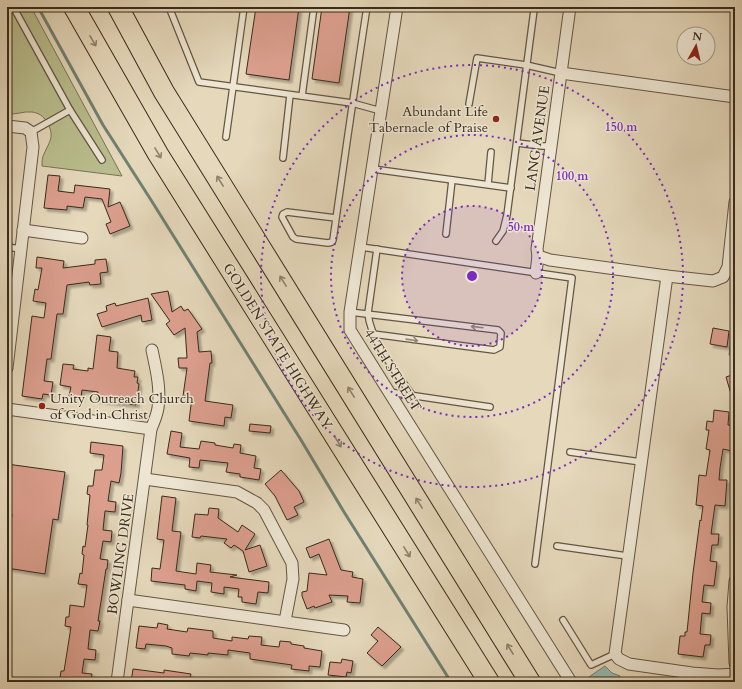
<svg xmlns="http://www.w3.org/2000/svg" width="742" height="689" viewBox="0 0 742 689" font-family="Cardo,serif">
  <defs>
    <filter id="shadow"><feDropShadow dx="3" dy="3" stdDeviation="1" flood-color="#0004"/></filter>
  </defs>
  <rect width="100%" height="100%" fill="#e5d8bb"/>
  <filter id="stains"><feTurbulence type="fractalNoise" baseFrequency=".005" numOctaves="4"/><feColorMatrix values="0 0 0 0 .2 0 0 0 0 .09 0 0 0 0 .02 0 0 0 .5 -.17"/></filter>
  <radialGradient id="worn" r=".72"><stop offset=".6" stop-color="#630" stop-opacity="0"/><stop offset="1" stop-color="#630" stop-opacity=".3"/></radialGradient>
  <g fill="#b9bd8d" stroke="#787454">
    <path d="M7,7h24l91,169 -80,-10c0,-4 0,-9 2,-12 6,-14 11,-17 3,-32 -4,-6 -8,-9 -15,-10 -9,-1 -16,3 -25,2z"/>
    <polygon points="735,306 735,356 729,355"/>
    <polygon points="7,677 22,678 21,682 7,682"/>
  </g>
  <polygon fill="#96baae" stroke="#708173" points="605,666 612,673 620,676 620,682 583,682 583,681"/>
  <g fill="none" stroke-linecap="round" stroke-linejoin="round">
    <polyline stroke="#708173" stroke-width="3" points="38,7 103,125 151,200 301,440 344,512 451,682"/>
  </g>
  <g fill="#dc9f8e" stroke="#382b1b" filter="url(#shadow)">
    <polygon points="256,7 299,7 289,80 246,74"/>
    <polygon points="322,7 350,7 339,83 312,79"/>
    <polygon points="48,175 60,176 58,191 74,193 75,185 110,189 108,207 120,202 130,226 110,234 106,224 111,222 102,199 85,197 83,208 67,206 67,210 44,208"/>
    <polygon points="37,257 64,261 63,268 95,264 95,260 106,259 108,272 100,273 101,284 90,285 89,282 67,285 63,314 57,314 51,359 47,359 44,381 53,382 51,395 43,394 42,399 22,396 32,316 44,318 46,303 33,301 35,289 38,290 42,268 36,268"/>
    <polygon points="168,291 172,312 181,306 184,311 188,309 202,329 197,332 199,352 211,351 212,363 210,363 205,401 233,405 231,418 225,417 224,426 189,421 192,397 183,396 187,368 179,368 178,358 187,358 185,328 174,335 166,324 170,321 151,294"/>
    <polygon points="148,298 152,320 142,322 141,315 102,327 97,314 107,311 106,306 115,303 116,306"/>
    <polygon points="713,328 729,331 727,347 710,344"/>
    <polygon points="97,335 111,337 109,351 118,352 117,368 135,371 134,377 138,377 137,383 139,384 136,405 97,400 98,392 82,390 81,397 69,396 71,387 60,385 63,364 74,365 73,369 88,371 88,368 93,369"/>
    <polygon points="735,374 735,401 733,401 726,377"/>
    <polygon points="714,410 729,412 728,425 734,426 732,440 733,440 732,451 723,449 720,468 719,480 727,480 725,506 715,505 711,534 719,534 718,545 712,545 710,561 717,562 714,586 704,585 702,602 711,603 710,614 702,613 700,634 711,635 710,645 705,645 703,657 678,654 680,636 685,636 685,632 687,632 693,573 700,520 701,521 703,506 696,505 699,475 706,476 710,450 706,449 709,430 706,430 707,421 713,422"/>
    <polygon points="250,424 271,426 270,433 249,431"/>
    <polygon points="171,431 182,433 180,447 199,449 201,441 215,443 215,445 233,448 234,444 241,445 240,453 256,456 254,468 261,469 259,480 240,477 240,474 226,472 228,463 200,460 199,468 189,467 190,458 167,454"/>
    <polygon points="91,442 123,446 121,473 119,483 111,481 108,501 116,502 115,512 105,511 103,530 112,531 111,542 103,541 100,559 108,560 107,569 106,569 98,621 100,621 98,631 90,630 88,649 96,650 95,660 84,659 82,673 92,674 91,682 65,682 66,679 60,678 61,671 64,671 71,627 65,626 66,617 69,617 70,605 84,607 87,585 78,584 80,573 82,574 84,555 82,554 83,546 85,547 88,525 87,525 90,495 87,494 88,486 93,486 95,470 102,470 104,455 90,453"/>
    <polygon points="7,464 65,472 58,520 53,519 45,574 7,568 7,553 12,514 7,513"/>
    <polygon points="281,470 299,491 304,502 294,507 298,515 287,520 275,496 265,484"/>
    <polygon points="162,496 176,498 172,531 181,532 176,571 196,574 197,563 211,565 210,572 237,575 230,577 269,582 268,593 258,592 256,604 242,602 242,597 238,597 239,589 224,587 224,594 211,592 212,583 197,581 196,591 185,589 185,585 151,581 152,568 160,569 164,540 157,539"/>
    <polygon points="209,508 219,509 218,518 238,532 242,525 255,534 245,550 260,545 267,566 249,572 243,551 234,545 231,548 224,543 227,539 201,536 200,538 192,537 195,514 208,515"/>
    <polygon points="329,539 341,570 353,572 352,577 363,579 360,603 347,602 348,596 329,595 332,602 315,608 314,606 307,609 302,596 302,592 307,591 309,573 327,575 319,554 310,558 306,548"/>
    <polygon points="158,623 168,625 167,629 187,632 188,628 213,631 213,638 232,641 232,637 248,639 249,636 262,637 261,645 279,647 280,641 291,642 291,644 304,646 304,648 322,651 320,667 309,666 309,671 291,669 292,665 250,659 250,653 228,650 228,655 208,653 208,655 190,653 189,656 172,654 172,648 166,646 146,644 145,649 136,648 139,626 157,628"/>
    <polygon points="378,627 401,647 382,666 367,653 378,641 371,635"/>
    <polygon points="342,659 353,661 351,673 347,672 346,677 328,675 330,662 341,663"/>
    <polygon points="133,669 164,673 164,670 191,674 189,682 131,682"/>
  </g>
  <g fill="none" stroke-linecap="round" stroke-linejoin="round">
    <defs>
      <g id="lane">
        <polyline points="169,7 199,82 352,103 381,111"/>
        <polyline points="16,12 70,110 102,160"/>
        <polyline points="302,96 314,7"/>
        <polyline points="469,104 477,58 526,65 561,73"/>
        <polyline points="31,132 70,110"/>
        <polyline points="226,137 244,7"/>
        <polyline points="517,143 542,146 551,146"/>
        <polyline points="283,158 290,95"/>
        <polyline points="373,169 511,188"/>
        <polyline points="488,184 491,152"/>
        <path d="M336,218l-49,-6 -4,2 -1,3 11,20 3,2 32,4 4,-1 1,-2c11,-78 22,-156 34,-233"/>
        <polyline points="446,234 452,180"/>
        <polyline points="496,241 503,231 507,215 534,10"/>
        <polyline points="7,247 21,249"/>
        <polyline points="361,247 572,278 535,564"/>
        <path d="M377,249l-9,64c2,27 29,61 44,82"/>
        <polyline points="350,312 498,330 501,333 500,347 494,350 373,334"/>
        <polyline points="389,392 490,407"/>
        <polyline points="570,452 641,462"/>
        <polyline points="557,546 627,556"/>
        <polyline points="563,620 591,665 615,654"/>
      </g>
      <g id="street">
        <polyline points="397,7 350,312 350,330 571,682"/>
        <polyline points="561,73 735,97"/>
        <polyline points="7,126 25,128 31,132 33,147 7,368"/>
        <polyline points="23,230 82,238"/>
        <polyline points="538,256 550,260 667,276 713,281 723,277 728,267 735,202"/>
        <polyline points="536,273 538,256 537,249 570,7"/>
        <polyline points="667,276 615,654 619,659 629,664 692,673 718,675 735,674"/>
        <polyline points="7,409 151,429"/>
        <polyline points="145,479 237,492 257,503 264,510 292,563 293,579 285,621"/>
        <polyline points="735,581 733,607 735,663"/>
        <polyline points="128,600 344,630"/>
        <path d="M117,682l34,-253c3,-7 6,-14 7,-21 3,-19 -2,-39 -6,-58"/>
      </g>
      <g id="highway">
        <polyline points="74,7 158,154 489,682"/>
        <polyline points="118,7 164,92 530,682"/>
      </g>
    </defs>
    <use href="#lane" stroke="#635643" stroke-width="8"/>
    <use href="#street" stroke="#635643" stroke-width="13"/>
    <use href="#highway" stroke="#382b1b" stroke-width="22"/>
    <use href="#lane" stroke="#eee6d3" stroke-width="5.5"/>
    <use href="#street" stroke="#eee6d3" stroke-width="11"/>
    <use href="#highway" stroke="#e5d8bb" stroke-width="20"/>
  </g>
  <defs><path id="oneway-shaft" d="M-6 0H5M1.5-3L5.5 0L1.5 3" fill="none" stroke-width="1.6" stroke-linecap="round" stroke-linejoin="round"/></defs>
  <g stroke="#8e826b">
    <use href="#oneway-shaft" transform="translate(93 41) rotate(60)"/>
    <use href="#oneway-shaft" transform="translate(158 153) rotate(59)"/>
    <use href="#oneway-shaft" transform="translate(220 181) rotate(-122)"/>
    <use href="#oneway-shaft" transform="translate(283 281) rotate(-122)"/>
    <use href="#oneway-shaft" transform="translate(351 392) rotate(-122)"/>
    <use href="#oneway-shaft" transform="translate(338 442) rotate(58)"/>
    <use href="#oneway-shaft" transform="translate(419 503) rotate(-122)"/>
    <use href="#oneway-shaft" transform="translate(407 552) rotate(58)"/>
    <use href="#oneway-shaft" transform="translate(510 649) rotate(-122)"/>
  </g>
  <g stroke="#938877">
    <use href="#oneway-shaft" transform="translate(477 327) rotate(-173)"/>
    <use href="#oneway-shaft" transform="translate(412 340) rotate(8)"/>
  </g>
  <circle cx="472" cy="276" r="70" fill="#7b2cbf" fill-opacity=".12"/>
  <g fill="none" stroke="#7b2cbf" stroke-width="2" stroke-dasharray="2 4">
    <circle cx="472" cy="276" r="70"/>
    <circle cx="472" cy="276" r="141"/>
    <circle cx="472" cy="276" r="211"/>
  </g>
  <g fill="#8f2418" stroke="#eee6d3" stroke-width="1.5">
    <circle cx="496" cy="119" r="4"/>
    <circle cx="42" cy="406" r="4"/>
  </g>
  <g text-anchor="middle" stroke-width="3" stroke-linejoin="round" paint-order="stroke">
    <g font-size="14" fill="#382b1b" stroke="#eee6d3" text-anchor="end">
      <text x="488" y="116">Abundant Life<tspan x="488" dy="16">Tabernacle of Praise</tspan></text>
      <text x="50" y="403" text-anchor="start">Unity Outreach Church<tspan x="50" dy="16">of God in Christ</tspan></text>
    </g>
    <g font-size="14" fill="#382b1b" stroke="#eee6d3">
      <text transform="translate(537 138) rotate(-82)" y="5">LANG AVENUE</text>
      <text transform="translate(278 346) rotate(58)" y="5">GOLDEN STATE HIGHWAY</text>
      <text transform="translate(393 370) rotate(58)" y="5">44TH STREET</text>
      <text transform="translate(120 554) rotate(-82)" y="5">BOWLING DRIVE</text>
    </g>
  </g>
  <circle cx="472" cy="276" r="6" fill="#7b2cbf" stroke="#eee6d3" stroke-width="2"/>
  <g font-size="12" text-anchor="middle" font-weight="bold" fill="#7b2cbf" stroke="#eee6d3" stroke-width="3" stroke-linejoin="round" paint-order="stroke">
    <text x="621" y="131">150 m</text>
    <text x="572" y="180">100 m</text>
    <text x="521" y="231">50 m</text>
  </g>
  <rect width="742" height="689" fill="none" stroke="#e5d8bb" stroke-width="24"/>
  <rect x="8" y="8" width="726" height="673" fill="none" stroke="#382b1b" stroke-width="2"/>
  <rect x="12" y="12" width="718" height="665" fill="none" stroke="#382b1b"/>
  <g transform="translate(696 46) rotate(8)"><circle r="19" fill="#eee6d3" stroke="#a59b89"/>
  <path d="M0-3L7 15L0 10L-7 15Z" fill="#8f2418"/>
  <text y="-6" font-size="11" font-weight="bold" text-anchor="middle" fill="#382b1b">N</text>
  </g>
  <rect width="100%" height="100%" filter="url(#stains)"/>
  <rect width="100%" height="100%" fill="url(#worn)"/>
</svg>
